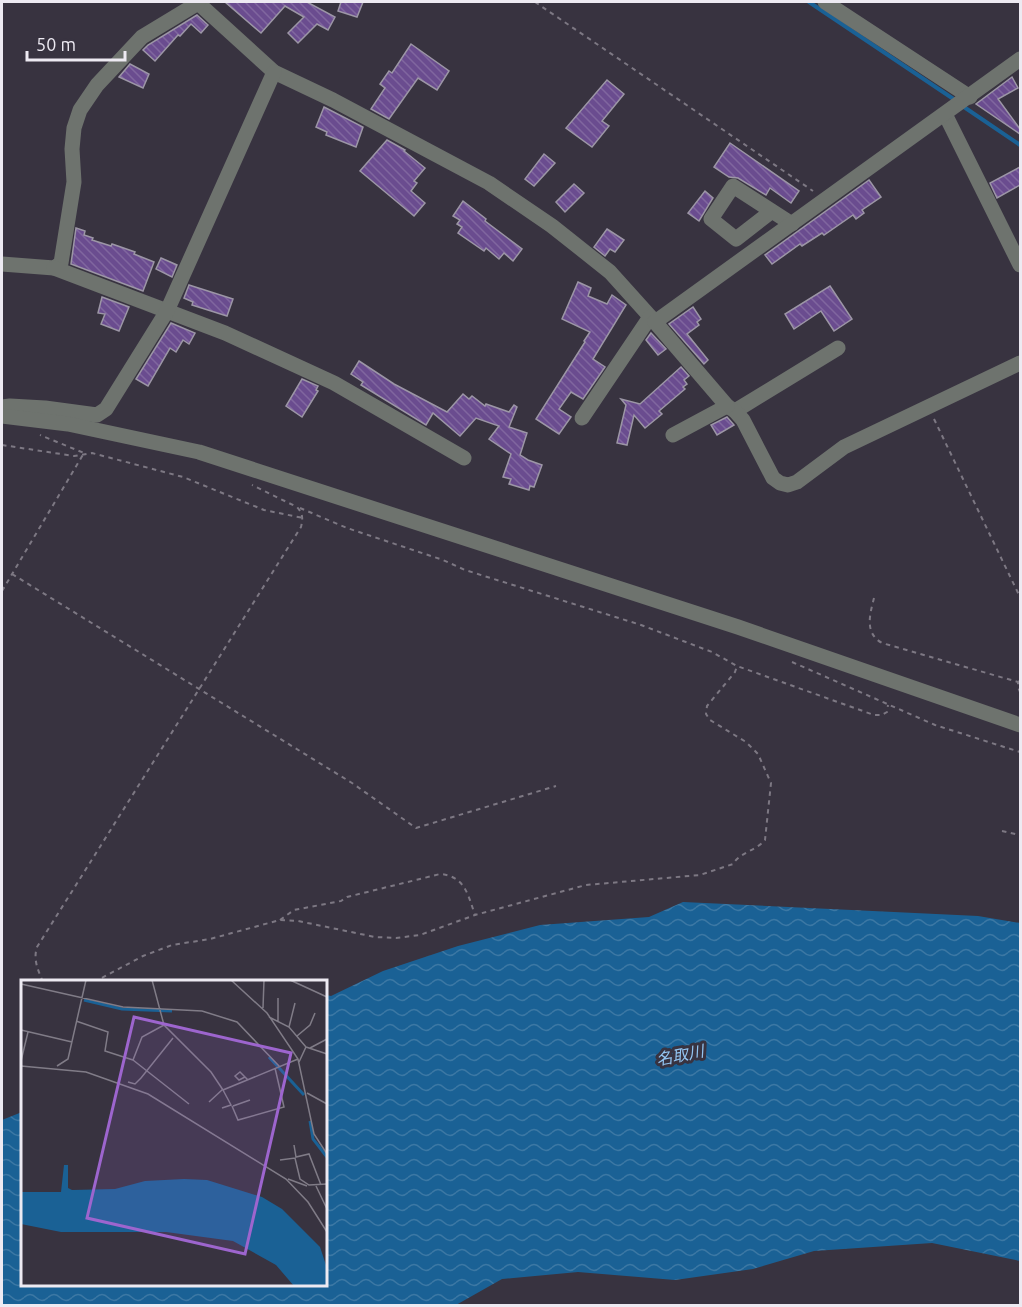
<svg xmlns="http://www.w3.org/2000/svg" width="1022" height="1307" viewBox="0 0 1022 1307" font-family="Ubuntu,'Noto Sans JP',sans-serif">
  <defs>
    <pattern id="water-waves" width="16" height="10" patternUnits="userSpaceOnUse" patternTransform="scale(1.5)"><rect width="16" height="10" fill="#1a6195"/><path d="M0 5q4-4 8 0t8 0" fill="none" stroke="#3c78a4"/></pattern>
    <pattern id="building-back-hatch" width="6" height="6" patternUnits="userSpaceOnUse" patternTransform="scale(1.5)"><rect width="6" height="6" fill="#6a4c8f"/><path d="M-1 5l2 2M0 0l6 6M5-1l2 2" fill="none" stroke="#80669f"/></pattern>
  </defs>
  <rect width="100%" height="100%" fill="#383340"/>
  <polygon fill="url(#water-waves)" points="683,902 978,916 1020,923 1020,1261 932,1243 814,1251 753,1269 675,1280 578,1272 502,1279 456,1305 2,1305 2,1120 22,1112 22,1284 326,1284 326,995 331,996 383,971 458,946 540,925 649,917"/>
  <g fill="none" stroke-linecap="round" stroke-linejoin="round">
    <g stroke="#1a6195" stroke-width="4">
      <polyline points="809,2 955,100"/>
      <polyline points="961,105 1020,145"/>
    </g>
  </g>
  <g fill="url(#building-back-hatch)" stroke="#9c96a6" stroke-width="1.5">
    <polygon points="225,2 307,2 335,17 328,30 317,24 298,43 288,33 304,17 285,6 261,33"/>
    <polygon points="341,2 363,2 357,17 338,11"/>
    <polygon points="197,15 208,25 201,33 191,24 180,36 178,35 155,61 143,50 148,45"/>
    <polygon points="411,44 449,71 437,90 418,78 389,119 371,109 385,88 380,84 389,71 392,73"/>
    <polygon points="130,64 149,74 143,88 119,77"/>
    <polygon points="1012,77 1018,88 998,99 1020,129 1020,134 976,104"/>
    <polygon points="607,80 624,94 602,121 609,126 592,147 566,128"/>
    <polygon points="324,107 363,127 356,147 326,135 327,132 316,127"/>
    <polygon points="387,140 405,150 404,151 425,168 414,181 417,183 411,191 425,203 414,216 360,171"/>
    <polygon points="730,143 799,191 791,203 770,188 766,195 738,178 729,177 714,167"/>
    <polygon points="544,154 555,163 534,186 525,179"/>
    <polygon points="1020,167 1020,185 997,198 990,183"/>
    <polygon points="869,180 881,197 862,210 864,213 856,219 853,215 824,235 822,233 802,246 800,244 772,264 765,255"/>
    <polygon points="574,184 584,193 565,212 556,202"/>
    <polygon points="705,191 713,198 699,221 688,213"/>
    <polygon points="463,201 486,219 485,221 522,249 513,261 504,253 499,259 486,248 484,251 458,233 462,227 457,224 460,220 453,216"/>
    <polygon points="76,228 85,231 84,235 93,238 92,240 111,246 112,244 135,252 134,254 154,262 143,291 71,264"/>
    <polygon points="607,229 624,240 615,252 610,249 605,256 594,247"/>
    <polygon points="161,258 177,265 172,277 156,269"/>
    <polygon points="578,282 591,288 588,296 607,304 612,295 626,305 593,359 605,367 583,399 571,392 559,409 571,417 559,434 536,419 585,342 584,341 590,332 562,319"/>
    <polygon points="189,285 233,299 227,316 192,305 193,302 184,298"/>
    <polygon points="830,286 852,319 834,331 821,311 794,329 785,314"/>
    <polygon points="102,297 129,307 119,331 101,324 105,314 98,313"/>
    <polygon points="693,307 701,319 697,322 699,325 687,334 708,360 704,364 669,324"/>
    <polygon points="171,323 195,333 189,344 183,340 176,352 170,348 148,386 136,379"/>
    <polygon points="651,333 666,349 658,355 646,340"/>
    <polygon points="359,361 394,384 447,412 463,394 469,399 472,396 485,406 486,404 509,412 514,405 517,407 509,427 527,433 520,455 528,460 542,465 534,487 530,486 529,490 509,484 511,479 503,477 511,454 489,439 499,426 476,418 460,436 433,413 426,425 361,385 363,382 351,374"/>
    <polygon points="681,367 689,376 684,380 687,384 683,387 685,389 659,411 662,414 645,428 634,415 627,445 617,443 626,405 621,399 640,404"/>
    <polygon points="302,379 318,386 316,390 318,391 302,417 286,406"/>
    <polygon points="727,417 734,425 717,435 711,425"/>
  </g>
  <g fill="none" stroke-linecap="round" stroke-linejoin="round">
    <g stroke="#7d7883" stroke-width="2" stroke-dasharray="4.5 4.5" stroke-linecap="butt">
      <polyline points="535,2 813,191"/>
      <polyline points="934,419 1020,597"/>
      <polyline points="2,445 74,456 92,453 183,477 264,510 303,518"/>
      <polyline points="300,508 347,528 443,560 465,570 641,625 712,652 737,666 874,715 882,715 887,712 888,705"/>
      <polyline points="12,574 352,783 416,828 556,786"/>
      <polyline points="2,591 84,453 40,435"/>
      <path d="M874,598c-4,16 -10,35 8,45l136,39"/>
      <polyline points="792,662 935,725 1020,752"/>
      <polyline points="1020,681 1018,682 1018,687 1020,692"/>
      <polyline points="1002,831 1020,835"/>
      <path d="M280,920l14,-10 47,-9 6,-4 93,-23c25,2 28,21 35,41"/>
      <path d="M43,982c-5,-12 -10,-22 -6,-35l264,-420c2,-9 2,-13 -4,-20l-45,-22"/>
      <path d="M94,982l49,-26 29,-11 38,-6 70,-19 18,1 77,16 21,1 24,-3 55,-20 111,-30 114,-10 33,-11c7,-12 23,-13 32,-24l6,-57 -13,-29 -12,-12 -36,-22 -4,-6 1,-8 28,-34 2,-6"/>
    </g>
    <g stroke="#6e736e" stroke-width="15">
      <polyline points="197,2 274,72 333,100 489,183 552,226 610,272 655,322"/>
      <polyline points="825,2 970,97"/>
      <polyline points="945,114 1020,265"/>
      <polyline points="772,211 736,239 711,219 733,186 792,224"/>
      <polyline points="2,264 54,268 61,263 74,182 72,149 74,128 80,110 97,85 142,37 198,3"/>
      <polyline points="54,268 225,333 334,383 464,458"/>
      <polyline points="727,406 735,411 838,348"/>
      <polyline points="2,407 10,406 45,408 97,415 106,409 167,311 274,72"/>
      <polyline points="735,411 743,420 773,478 780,483 788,485 797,482 844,447 1020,363"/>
      <polyline points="2,416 68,424 199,452 738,627 1020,725"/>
      <polyline points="582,418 650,317"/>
      <polyline points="673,435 727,406 655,322 1020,59"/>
    </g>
  </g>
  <g text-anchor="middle" stroke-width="6" stroke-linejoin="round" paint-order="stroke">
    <g font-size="16" font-style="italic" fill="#93c5f2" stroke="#383340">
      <text transform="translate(680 1055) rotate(-11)" y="6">名取川</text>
    </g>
  </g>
  <g transform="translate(21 980)">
    <rect width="306" height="306" fill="#383340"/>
    <path d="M43,185h4v23l4,2 43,-1 30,-8 39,-2 23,1 55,17 20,12 38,38 7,21v18h-33l-18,-21 -43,-24 -67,-9h-105l-40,-8v-32h40z" fill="#1a6195"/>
    <path fill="none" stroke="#1a6195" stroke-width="3" d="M63,20l38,9 50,2M248,77l35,38M289,141l3,18 14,18"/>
    <path fill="none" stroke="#807c87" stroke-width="1.5" d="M131,0l12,45 47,47 12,18M210,0l36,33 31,46 16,75 13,20M269,0l37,17M0,4l102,23 79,4 35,11 43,45M242,28l1,-28M248,37l20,10 17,20M55,41l32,11 -3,19 28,9 9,-23 22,-12M257,41v-23M268,47l6,-24M0,50l51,12M276,56l13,-11 5,-12M289,68l17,-9M112,80l56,44M0,81l7,-29M278,82l7,-15 21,7M0,86l65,6 62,22 138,85 22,23 19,30M36,86l11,-7 18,-79M224,97l-6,3 -4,-4 5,-4 8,8M107,102l7,2 6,-6 32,-40M286,113l20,11M188,122l14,-13M211,126l6,14 46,-13 -9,-39M212,126l17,-6M201,128l9,-3 -8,-15 75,-31M273,165l2,12 13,-3 12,31M259,180l15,-2 5,21 9,6 18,-1M267,199l19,7M295,206l11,23"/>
    <path fill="#9d65ce" fill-opacity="0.15" stroke="#9d65ce" stroke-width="3" d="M113,37l157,36 -46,201 -158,-36z"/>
    <rect width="306" height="306" fill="none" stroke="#edeaf2" stroke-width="3"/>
  </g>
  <rect width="1022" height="1307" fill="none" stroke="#edeaf2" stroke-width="6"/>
  <path d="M27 51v9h98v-9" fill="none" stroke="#edeaf2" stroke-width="3"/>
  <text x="36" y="51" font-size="18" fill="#edeaf2" stroke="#383340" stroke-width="4.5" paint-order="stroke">50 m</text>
</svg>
